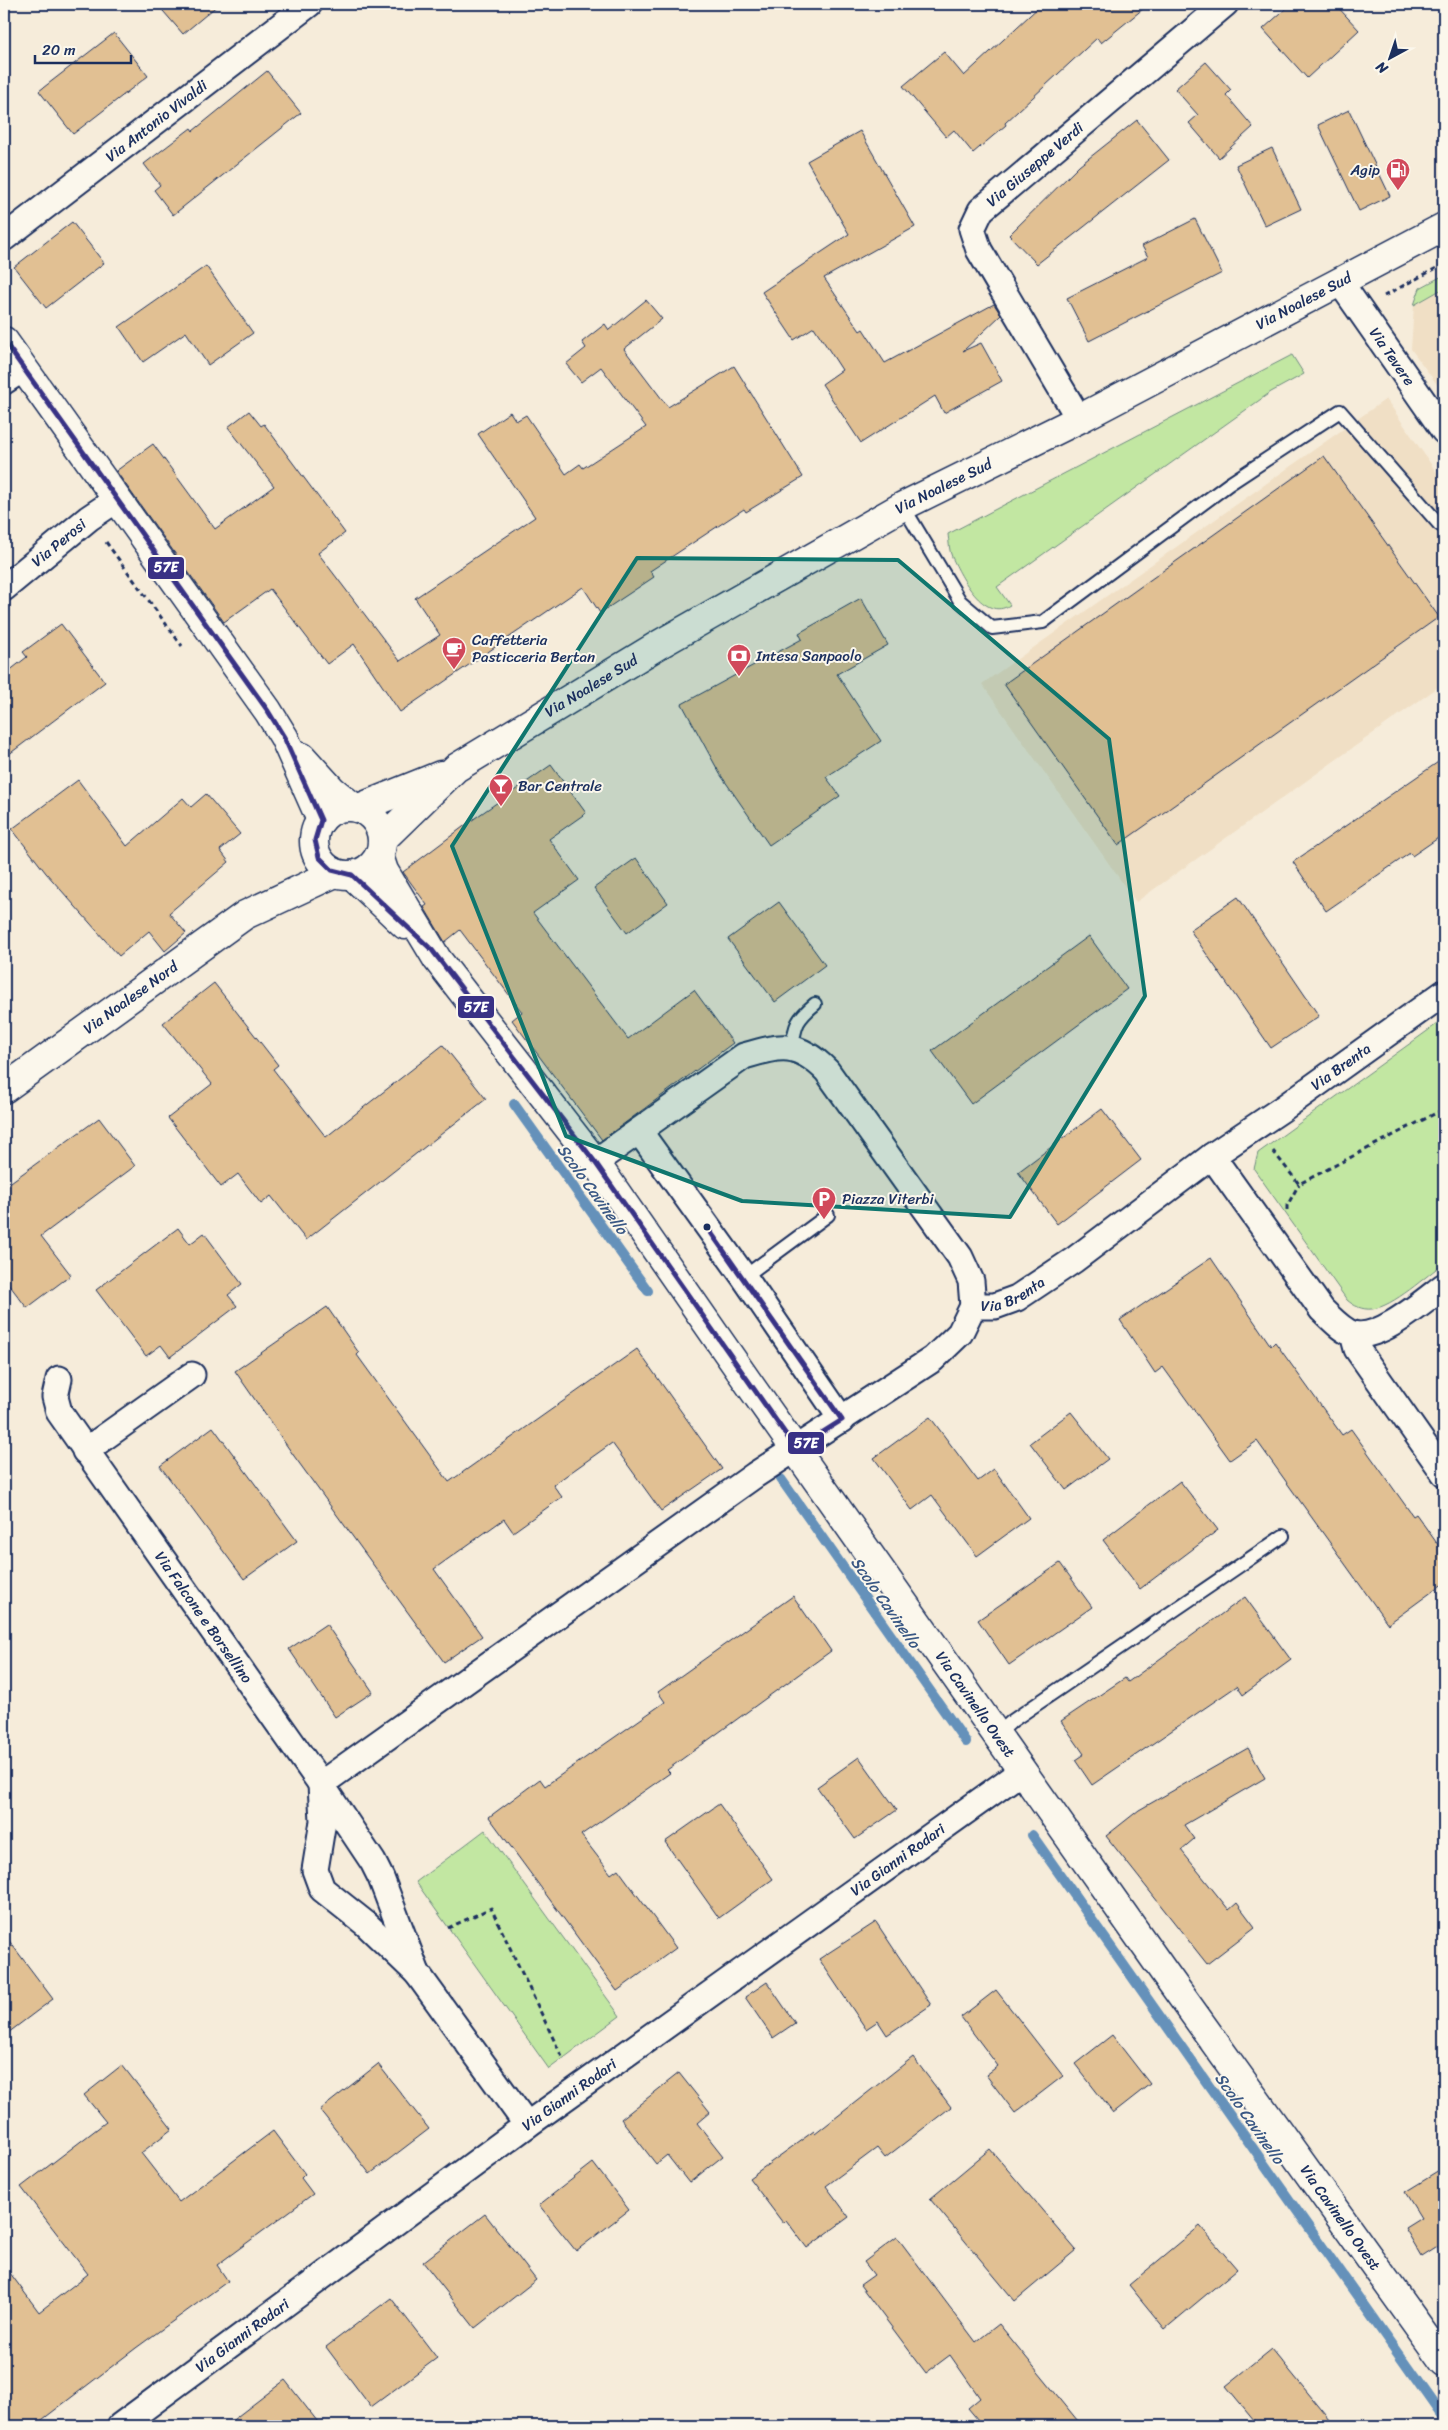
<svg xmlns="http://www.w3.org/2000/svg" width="1448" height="2430" viewBox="0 0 1448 2430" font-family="Sriracha,sans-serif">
  <rect width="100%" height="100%" fill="#f6ecda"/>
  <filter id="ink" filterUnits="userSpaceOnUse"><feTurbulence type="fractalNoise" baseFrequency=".02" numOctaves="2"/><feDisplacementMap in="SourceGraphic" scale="10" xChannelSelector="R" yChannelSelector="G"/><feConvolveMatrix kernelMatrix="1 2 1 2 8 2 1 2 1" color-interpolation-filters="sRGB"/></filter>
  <g filter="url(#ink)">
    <g fill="#f0dfc5">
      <polygon points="1444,288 1444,394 1411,349 1414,305"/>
      <polygon points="1386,399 1444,483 1444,683 1136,902 982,684"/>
    </g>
    <g fill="#c2e7a2" stroke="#6e8b80">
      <polygon points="1444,275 1444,288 1414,305 1420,288"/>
      <path d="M1292,355l12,19 -33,18 -274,195 13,18c-26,17 -49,-28 -58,-48 -3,-6 -3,-16 -4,-23z"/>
      <path d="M1444,1019v244c-17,12 -51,44 -72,46 -10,1 -18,-3 -25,-9l-93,-131 4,-16z"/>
      <polygon points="485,1830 620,2016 549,2069 416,1882"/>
    </g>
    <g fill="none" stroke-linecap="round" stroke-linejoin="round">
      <g stroke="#6591ba" stroke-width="10">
        <polyline points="514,1104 648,1291"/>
        <polyline points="781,1479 966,1742"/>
        <polyline points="1032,1835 1444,2419"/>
      </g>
    </g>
    <g fill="#e1c093" stroke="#1b2f5e">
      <polygon points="157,4 219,4 183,34"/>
      <polygon points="1042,4 1149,4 1101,43 1097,38 1005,123 1006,125 973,153 954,130 946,137 903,86 944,52 964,76"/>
      <polygon points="1291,4 1335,4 1359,30 1307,78 1263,29"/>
      <polygon points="114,33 148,76 73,134 39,91"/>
      <polygon points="1206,62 1231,90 1226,95 1253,127 1219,158 1189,123 1198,115 1175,89"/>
      <polygon points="267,71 301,113 173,215 154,190 160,185 144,164 191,128 193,131"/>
      <polygon points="1349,110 1390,196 1359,211 1318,125"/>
      <polygon points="1137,120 1169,160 1037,264 1009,235 1079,166"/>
      <polygon points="860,131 915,227 824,278 860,331 863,329 885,363 994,304 1001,315 963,351 981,343 1002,381 944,413 935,396 861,443 822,384 842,370 814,327 794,340 762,292 849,234 807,161"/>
      <polygon points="1272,148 1301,209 1265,226 1236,165"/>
      <polygon points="1195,219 1222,273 1089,341 1067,298 1148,257 1142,246"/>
      <polygon points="72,222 104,263 46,308 14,267"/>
      <polygon points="206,266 253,333 208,365 186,332 143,362 119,327"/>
      <polygon points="646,300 662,319 624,349 668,407 734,366 803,477 746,512 744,509 650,571 654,577 600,613 583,587 400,712 354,644 327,664 270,589 224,622 116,471 153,444 215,529 274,486 228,427 249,411 261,426 264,424 345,533 318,553 400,661 440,635 415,598 535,517 478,434 510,412 516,421 526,415 566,474 580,464 583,468 646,427 601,367 581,382 566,364 586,348 582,342 605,324 609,330"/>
      <polygon points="1324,456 1439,617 1118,845 1004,684"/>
      <polygon points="861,598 888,645 837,674 881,741 826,777 840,796 769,845 720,774 682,704 802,639 799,633"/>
      <polygon points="61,624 105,682 4,758 4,675 27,657 23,652"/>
      <polygon points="1444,758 1444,834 1412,856 1410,853 1326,911 1293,862"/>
      <polygon points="551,765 586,813 549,839 579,880 533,913 628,1039 694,990 733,1043 602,1140 512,1020 522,1012 460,930 445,942 424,907 427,905 403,872 475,818"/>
      <polygon points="78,780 127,846 183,798 191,807 206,794 240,834 220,850 229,862 169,913 186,933 165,951 149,931 119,956 46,873 12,829"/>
      <polygon points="636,858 668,903 627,933 594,888"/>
      <polygon points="1238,897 1319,1016 1271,1048 1190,930"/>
      <polygon points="779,902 825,965 775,1002 728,939"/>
      <polygon points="1089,936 1127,989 971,1104 932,1051"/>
      <polygon points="214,983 278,1065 273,1069 326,1137 443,1045 486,1099 306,1240 271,1196 261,1204 238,1174 221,1187 168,1118 212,1084 163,1023"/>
      <polygon points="1102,1109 1141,1160 1057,1224 1018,1172"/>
      <polygon points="99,1118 135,1166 41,1236 71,1275 27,1308 4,1278 4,1187"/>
      <polygon points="178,1228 190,1244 204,1233 242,1284 228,1295 237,1306 170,1357 161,1345 146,1356 96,1290"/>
      <polygon points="1211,1258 1271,1346 1275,1342 1342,1435 1351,1429 1413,1516 1416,1514 1444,1553 1444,1583 1388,1624 1257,1441 1230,1460 1163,1367 1155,1373 1120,1320"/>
      <polygon points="327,1307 359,1353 357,1355 449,1482 637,1349 722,1469 661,1511 612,1443 553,1485 562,1497 513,1532 504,1519 434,1569 482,1636 444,1662 294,1456 235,1371"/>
      <polygon points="1071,1412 1108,1459 1066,1490 1030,1443"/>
      <polygon points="930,1417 978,1481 994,1469 1029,1518 977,1556 932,1495 912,1510 874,1458"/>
      <polygon points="213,1427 297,1541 244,1579 160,1466"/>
      <polygon points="1180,1481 1218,1530 1140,1589 1103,1540"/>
      <polygon points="1060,1563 1092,1607 1009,1665 978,1620"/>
      <polygon points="793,1596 831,1651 667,1770 670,1773 581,1835 611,1874 618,1869 676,1948 617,1991 489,1817 540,1779 545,1786 665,1702 658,1692"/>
      <polygon points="1245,1597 1291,1660 1243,1695 1237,1686 1092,1785 1075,1760 1084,1754 1061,1721 1125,1678 1128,1682"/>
      <polygon points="326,1624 373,1692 335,1717 289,1649"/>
      <polygon points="1248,1748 1265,1778 1184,1825 1194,1839 1181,1850 1229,1910 1237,1903 1255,1927 1207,1964 1106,1836 1139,1810"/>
      <polygon points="859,1757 897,1810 855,1839 817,1787"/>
      <polygon points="719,1804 773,1879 719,1918 665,1842"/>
      <polygon points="876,1922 931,2005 887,2035 878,2021 866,2029 819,1959"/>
      <polygon points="4,1934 53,1999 4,2036"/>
      <polygon points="767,1982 795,2023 773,2038 745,1997"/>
      <polygon points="996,1990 1063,2076 1015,2113 986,2075 998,2066 961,2017"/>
      <polygon points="1112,2035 1150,2084 1113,2113 1075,2064"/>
      <polygon points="913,2057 951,2107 885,2158 877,2148 826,2186 849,2217 807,2248 786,2220 783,2223 749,2178 814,2131 815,2134"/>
      <polygon points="378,2064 429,2129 370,2174 320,2110"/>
      <polygon points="122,2065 172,2129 141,2153 179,2202 273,2131 305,2174 301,2178 313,2194 217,2265 228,2281 136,2348 34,2426 4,2426 4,2265 39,2312 88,2274 21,2187 106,2122 84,2095"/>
      <polygon points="679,2073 710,2112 697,2123 723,2156 689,2183 667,2155 656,2164 621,2119"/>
      <polygon points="990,2149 1076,2250 1015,2301 930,2199"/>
      <polygon points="593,2163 629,2210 576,2251 539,2205"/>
      <polygon points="1444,2168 1444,2254 1439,2246 1422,2257 1405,2228 1421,2218 1405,2192"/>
      <polygon points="485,2214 536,2280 475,2328 423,2262"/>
      <polygon points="1200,2226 1237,2269 1165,2329 1129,2285"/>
      <polygon points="897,2237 976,2342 999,2324 1082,2426 983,2426 968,2408 980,2398 950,2355 926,2373 860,2285 874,2275 864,2262"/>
      <polygon points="391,2298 437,2358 371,2407 326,2347"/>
      <polygon points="1272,2349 1335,2426 1259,2426 1226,2386"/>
      <polygon points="285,2380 321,2426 225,2426"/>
    </g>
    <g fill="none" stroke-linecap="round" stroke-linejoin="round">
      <defs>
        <g id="service">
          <polyline points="4,389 27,374"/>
          <polyline points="903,506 960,601 992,628 1043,622 1229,484 1340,411 1439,524 1444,527"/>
          <path d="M792,1048c3,-24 5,-29 23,-44"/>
          <polyline points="744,1277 828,1215"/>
          <polyline points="997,1735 1012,1721 1283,1536"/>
        </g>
        <g id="minor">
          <path id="s1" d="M4,238l305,-234"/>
          <path id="s2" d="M1340,282l104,149"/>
          <path id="s3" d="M1079,419l-100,-169 -7,-21 9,-19 244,-206"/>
          <path id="s4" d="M4,588l85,-70 27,-18"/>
          <polyline points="639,1131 744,1277 842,1420"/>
          <path d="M1212,1156l110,154c9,8 19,20 31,24 26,7 71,-33 91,-48"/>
          <path d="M595,1162l149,-106c38,-11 53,-15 83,15l133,186 11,24 2,25"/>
          <polyline points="1353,1334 1357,1349 1444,1473"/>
          <path id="s5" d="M59,1379l-4,18 4,15 262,372 52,78 8,16 36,95"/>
          <polyline points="85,1451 192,1375"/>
          <path id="s6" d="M321,1784l434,-309 178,-116 27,-26 13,-27h22l22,-8 57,-38 138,-104 70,-47 162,-116"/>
          <polyline points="321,1784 323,1821 315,1870 322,1889 366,1924 417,1973 527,2125"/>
          <path id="s7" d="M120,2426l407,-301 495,-354"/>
        </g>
        <g id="tertiary">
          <polyline points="4,341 268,711 284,737 321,820"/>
          <polyline points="302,757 332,790 352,806"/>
          <path id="s8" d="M379,856l5,15 53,88 158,203 157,226 412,584 280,390"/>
          <polyline points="352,875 405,925"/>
        </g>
        <g id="primary">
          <circle cx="348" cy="841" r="34"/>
          <polyline points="359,808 441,775"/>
          <path id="s9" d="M383,839l73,-71 204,-124 243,-138 176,-87 365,-192"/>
          <path id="s10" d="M4,1089l241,-174 90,-42"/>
        </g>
      </defs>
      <use href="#service" stroke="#1b2f5e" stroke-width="16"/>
      <use href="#minor" stroke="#1b2f5e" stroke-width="29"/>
      <use href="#tertiary" stroke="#1b2f5e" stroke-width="31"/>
      <use href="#primary" stroke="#1b2f5e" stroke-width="31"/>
      <g stroke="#1b2f5e" stroke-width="3" stroke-dasharray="5 4" stroke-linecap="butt">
        <polyline points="1384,296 1444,264"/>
        <polyline points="106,542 182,646"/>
        <polyline points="1273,1151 1299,1184 1444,1109"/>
        <polyline points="1287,1210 1287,1206 1299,1184"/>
        <polyline points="448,1928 491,1908 563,2059"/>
      </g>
      <use href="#service" stroke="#fbf7ec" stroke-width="12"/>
      <use href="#minor" stroke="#fbf7ec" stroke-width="25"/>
      <use href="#tertiary" stroke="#fbf7ec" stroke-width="28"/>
      <use href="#primary" stroke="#fbf7ec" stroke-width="28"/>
      <defs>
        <polyline id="bus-1" points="4,341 268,711 284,737 321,820 315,840 319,857 332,870 352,875 432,950 595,1162 796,1449 842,1420 707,1227"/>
      </defs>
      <use href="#bus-1" stroke="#fbf7ec" stroke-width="9"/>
      <use href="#bus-1" stroke="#393185" stroke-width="5"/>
    </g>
  </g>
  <path fill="#0f766e" fill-opacity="0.2" stroke="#0f766e" stroke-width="4" stroke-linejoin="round" d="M637,558l261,2 211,179 36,257 -135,221 -268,-16 -176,-65 -114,-290z"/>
  <defs>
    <symbol id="fuel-pin" viewBox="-11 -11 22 30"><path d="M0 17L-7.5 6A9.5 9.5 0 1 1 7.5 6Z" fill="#d1495b" stroke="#fbf7ec"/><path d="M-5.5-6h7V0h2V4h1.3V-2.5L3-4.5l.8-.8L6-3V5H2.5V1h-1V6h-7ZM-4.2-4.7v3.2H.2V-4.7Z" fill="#fff"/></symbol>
    <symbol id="cafe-pin" viewBox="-11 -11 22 30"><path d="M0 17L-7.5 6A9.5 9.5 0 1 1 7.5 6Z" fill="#d1495b" stroke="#fbf7ec"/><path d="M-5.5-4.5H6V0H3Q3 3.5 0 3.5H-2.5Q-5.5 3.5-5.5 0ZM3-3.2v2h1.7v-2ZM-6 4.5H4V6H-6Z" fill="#fff"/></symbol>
    <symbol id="bank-pin" viewBox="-11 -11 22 30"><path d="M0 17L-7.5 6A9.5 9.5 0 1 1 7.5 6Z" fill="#d1495b" stroke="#fbf7ec"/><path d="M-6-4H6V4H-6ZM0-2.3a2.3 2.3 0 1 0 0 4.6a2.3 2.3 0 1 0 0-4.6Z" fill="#fff"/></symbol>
    <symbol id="bar-pin" viewBox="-11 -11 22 30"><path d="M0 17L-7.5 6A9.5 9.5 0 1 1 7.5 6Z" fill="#d1495b" stroke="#fbf7ec"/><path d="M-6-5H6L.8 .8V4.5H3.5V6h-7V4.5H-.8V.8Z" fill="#fff"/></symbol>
    <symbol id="parking-pin" viewBox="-11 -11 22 30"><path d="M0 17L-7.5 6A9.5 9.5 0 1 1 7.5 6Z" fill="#d1495b" stroke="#fbf7ec"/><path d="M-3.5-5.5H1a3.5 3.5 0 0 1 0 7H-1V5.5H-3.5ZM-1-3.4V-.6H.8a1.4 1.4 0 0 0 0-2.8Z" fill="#fff"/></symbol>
  </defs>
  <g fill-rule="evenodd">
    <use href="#fuel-pin" x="1384" y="156" width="28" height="38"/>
    <use href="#cafe-pin" x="440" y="635" width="28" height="38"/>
    <use href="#bank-pin" x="725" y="642" width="28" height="38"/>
    <use href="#bar-pin" x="487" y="772" width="28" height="38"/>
    <use href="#parking-pin" x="810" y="1185" width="28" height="38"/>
  </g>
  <circle fill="#1b2f5e" stroke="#fbf7ec" stroke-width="2" cx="707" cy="1227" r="4.5"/>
  <g text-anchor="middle" stroke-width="4" stroke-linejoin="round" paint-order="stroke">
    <g font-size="15" fill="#1b2f5e" stroke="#fbf7ec">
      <text dy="5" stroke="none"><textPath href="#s1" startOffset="192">Via Antonio Vivaldi</textPath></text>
      <text dy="5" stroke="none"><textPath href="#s3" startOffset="310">Via Giuseppe Verdi</textPath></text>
      <text dy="5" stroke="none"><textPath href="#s9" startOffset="1070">Via Noalese Sud</textPath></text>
      <text dy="5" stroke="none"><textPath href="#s2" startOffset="91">Via Tevere</textPath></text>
      <text dy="5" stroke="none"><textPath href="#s9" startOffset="665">Via Noalese Sud</textPath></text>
      <text dy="5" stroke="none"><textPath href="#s4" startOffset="71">Via Perosi</textPath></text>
      <text dy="5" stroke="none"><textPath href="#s9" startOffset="260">Via Noalese Sud</textPath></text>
      <text dy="5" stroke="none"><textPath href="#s10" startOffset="156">Via Noalese Nord</textPath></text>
      <text dy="5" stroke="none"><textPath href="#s6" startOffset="1256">Via Brenta</textPath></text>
      <text dy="5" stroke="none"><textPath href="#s6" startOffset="855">Via Brenta</textPath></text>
      <text dy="5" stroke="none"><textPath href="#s5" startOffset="285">Via Falcone e Borsellino</textPath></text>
      <text dy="5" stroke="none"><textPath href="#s8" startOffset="1038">Via Cavinello Ovest</textPath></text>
      <text dy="5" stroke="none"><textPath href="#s7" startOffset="962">Via Gianni Rodari</textPath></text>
      <text dy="5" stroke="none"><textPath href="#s7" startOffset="558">Via Gianni Rodari</textPath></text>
      <text dy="5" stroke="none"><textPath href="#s8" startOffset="1668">Via Cavinello Ovest</textPath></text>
      <text dy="5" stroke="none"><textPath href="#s7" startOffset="152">Via Gianni Rodari</textPath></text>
    </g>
    <g font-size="15" fill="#1b2f5e" stroke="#fbf7ec" text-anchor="start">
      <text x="1380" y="175" text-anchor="end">Agip</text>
      <text x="472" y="645">Caffetteria<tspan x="472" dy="17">Pasticceria Bertan</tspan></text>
      <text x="756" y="661">Intesa Sanpaolo</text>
      <text x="518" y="791">Bar Centrale</text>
      <text x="842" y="1204">Piazza Viterbi</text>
    </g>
    <g font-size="16" font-style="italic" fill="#3a5884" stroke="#fbf7ec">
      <text transform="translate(593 1189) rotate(54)" y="6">Scolo Cavinello</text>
      <text transform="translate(886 1602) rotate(55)" y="6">Scolo Cavinello</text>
      <text transform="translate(1250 2118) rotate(55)" y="6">Scolo Cavinello</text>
    </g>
  </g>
  <g stroke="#fbf7ec" stroke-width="2">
    <rect x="147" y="556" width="38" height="24" rx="5" fill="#393185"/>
    <rect x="457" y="995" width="38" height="24" rx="5" fill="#393185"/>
    <rect x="787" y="1431" width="38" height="24" rx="5" fill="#393185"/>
  </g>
  <g font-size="14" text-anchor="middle" font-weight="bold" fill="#fff">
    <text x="166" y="572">57E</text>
    <text x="476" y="1012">57E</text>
    <text x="806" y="1448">57E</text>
  </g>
  <rect width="1448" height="2430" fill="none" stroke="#fbf7ec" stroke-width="20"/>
  <rect x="10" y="10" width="1428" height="2410" fill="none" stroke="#1b2f5e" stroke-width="2" filter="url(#ink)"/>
  <g transform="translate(1390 58) rotate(220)" stroke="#fbf7ec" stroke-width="4" paint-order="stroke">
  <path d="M0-4L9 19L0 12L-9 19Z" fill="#1b2f5e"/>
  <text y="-8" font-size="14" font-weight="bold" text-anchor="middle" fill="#1b2f5e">N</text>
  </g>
  <path d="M35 55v8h96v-8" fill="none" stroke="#1b2f5e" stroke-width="2.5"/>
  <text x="42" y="55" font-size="15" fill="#1b2f5e" stroke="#fbf7ec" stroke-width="4" paint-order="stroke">20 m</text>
</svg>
